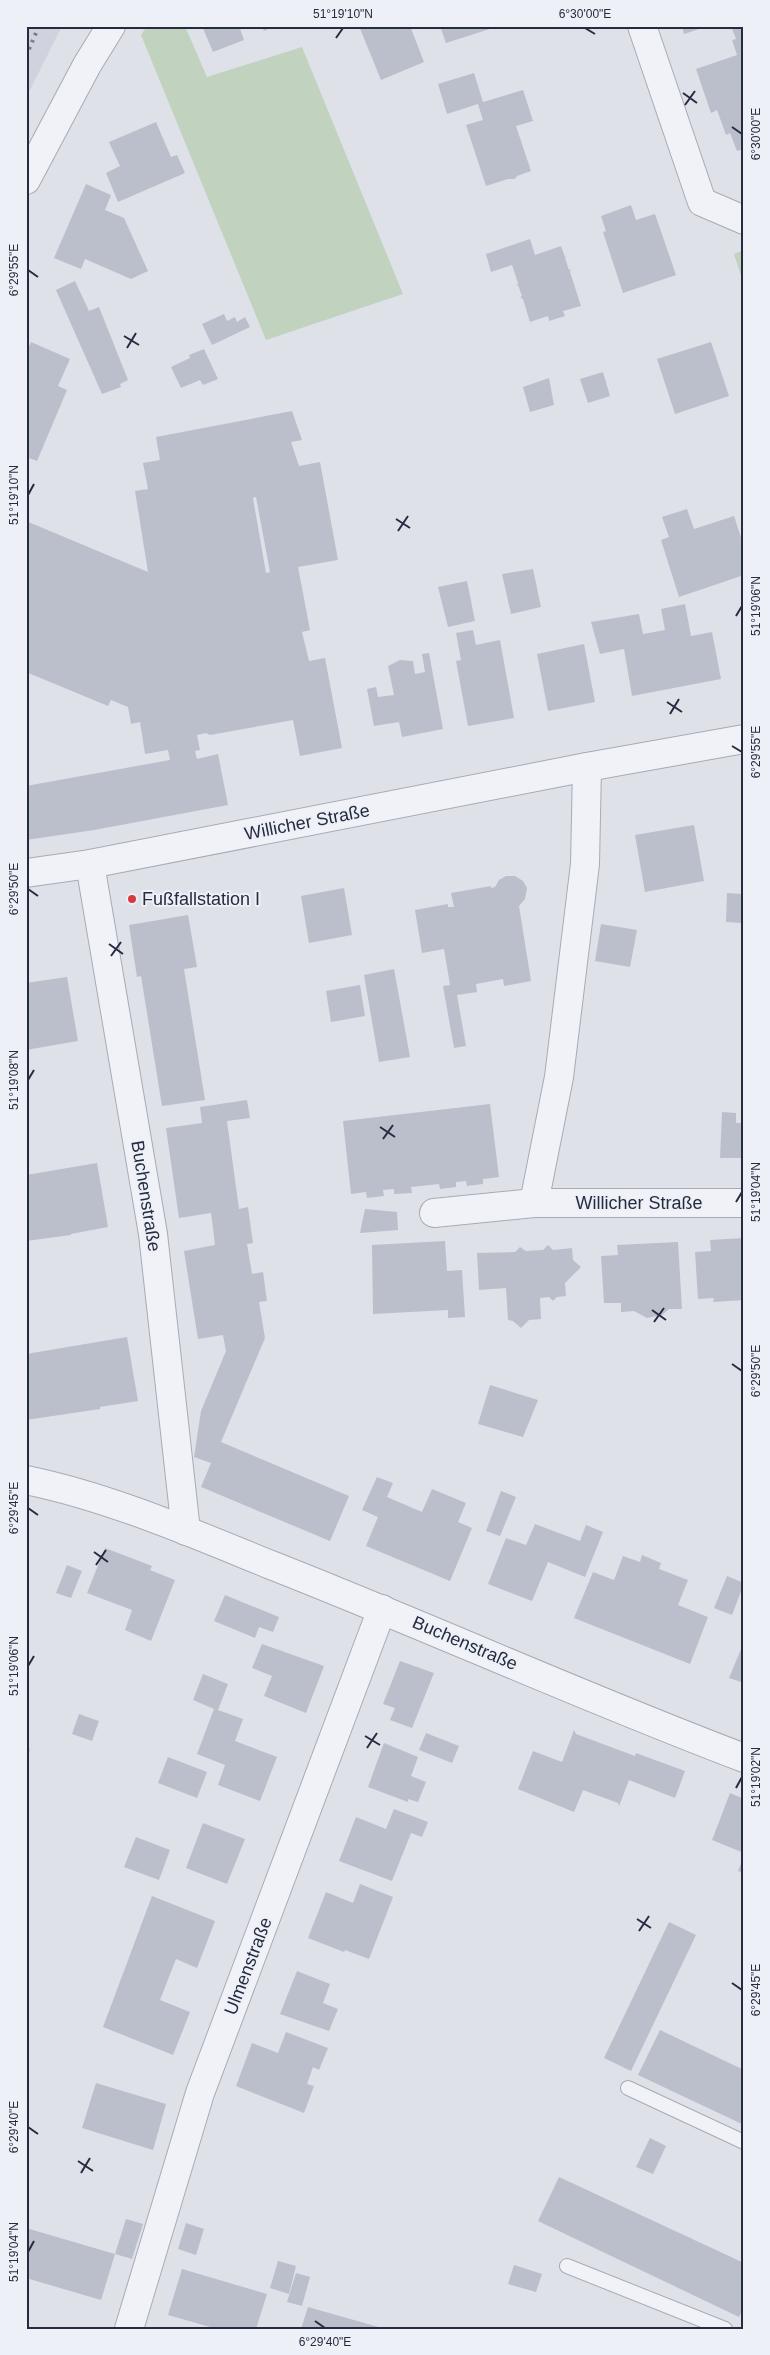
<svg xmlns="http://www.w3.org/2000/svg" width="770" height="2355" viewBox="0 0 770 2355" font-family="Arial,sans-serif">
  <rect width="100%" height="100%" fill="#dee1e8"/>
  <polygon fill="#d0d3de" points="26,26 62,26 26,98"/>
  <g fill="#c1d3be">
    <polygon points="147,26 185,26 207,77 302,47 403,294 266,340 141,35"/>
    <polygon points="744,250 744,285 734,254"/>
  </g>
  <g fill="#bbbfcc" fill-rule="evenodd">
    <polygon points="202,26 239,26 244,40 213,52"/>
    <polygon points="262,26 274,26 264,31"/>
    <polygon points="359,26 410,26 424,62 381,80"/>
    <polygon points="440,26 496,26 496,27 446,43"/>
    <polygon points="682,26 705,26 705,27 684,34"/>
    <polygon points="731,26 744,26 744,149 737,151 730,133 726,135 717,110 711,113 696,69 737,55 732,40 736,39"/>
    <polygon points="474,73 483,102 523,90 533,121 516,126 531,171 517,176 515,179 508,179 486,186 466,125 483,120 478,104 447,114 438,84"/>
    <polygon points="156,122 171,157 177,155 185,173 118,202 106,173 120,166 109,142"/>
    <polygon points="86,184 111,195 105,210 124,218 148,271 131,279 85,259 81,269 54,258"/>
    <polygon points="631,205 636,220 655,214 676,275 623,293 603,232 606,231 601,216"/>
    <polygon points="530,239 535,255 561,246 565,257 567,256 565,258 569,270 571,269 570,272 581,306 563,311 565,316 549,321 548,316 530,322 523,299 520,297 522,296 518,285 516,286 518,283 512,265 491,272 486,254"/>
    <polygon points="75,281 89,311 99,307 128,380 120,384 121,387 102,394 56,290"/>
    <polygon points="224,314 227,321 235,317 237,322 245,317 250,327 212,345 202,324"/>
    <polygon points="31,342 70,359 58,386 67,390 37,461 26,457 26,353"/>
    <polygon points="711,342 729,396 675,414 657,359"/>
    <polygon points="204,349 218,379 203,385 200,380 181,388 171,367 190,358 189,355"/>
    <polygon points="603,372 610,396 588,403 580,379"/>
    <polygon points="549,378 554,405 530,412 523,387"/>
    <path d="M292,411l10,29 -11,2 8,24 21,-4 18,98 -40,7 12,63 -8,2 7,29 16,-3 17,90 -42,8 -7,-36 -83,15 -4,-2 -9,2 3,15 -5,1 2,8 21,-5 10,51 -134,25 -68,10v-54l144,-26 -2,-10 -23,4 -5,-32 -9,2 -3,-17 -17,-7 -3,6 -82,-34v-151l122,51 -13,-81 13,-2 -5,-26 17,-3 -4,-23zM256,497l14,75 -4,1 -13,-75z"/>
    <polygon points="687,509 694,529 734,516 744,547 744,575 679,597 661,540 669,537 662,517"/>
    <polygon points="533,569 541,607 511,614 502,574"/>
    <polygon points="467,581 475,621 448,627 438,587"/>
    <polygon points="685,604 691,636 712,632 721,679 632,696 624,649 600,654 591,622 639,614 643,634 665,630 661,609"/>
    <polygon points="473,630 476,645 500,640 514,718 468,726 456,661 461,660 456,633"/>
    <polygon points="584,644 595,702 548,711 537,654"/>
    <polygon points="429,653 443,729 402,737 399,722 374,726 367,689 376,687 378,697 394,695 388,666 400,660 413,661 415,674 425,672 422,654"/>
    <polygon points="694,825 704,881 645,892 635,835"/>
    <polygon points="506,876 515,876 523,881 527,888 525,899 519,906 531,981 504,986 503,979 476,984 477,992 457,995 466,1046 454,1048 443,986 450,985 444,949 422,953 415,910 448,904 448,907 454,907 451,893 491,886 491,888 495,887 499,880"/>
    <polygon points="344,888 352,935 309,943 301,896"/>
    <polygon points="727,893 742,894 742,923 726,922"/>
    <polygon points="188,915 197,967 184,969 205,1100 162,1106 141,976 137,977 129,925"/>
    <polygon points="601,924 637,930 630,967 595,961"/>
    <polygon points="394,969 410,1057 379,1062 364,975"/>
    <polygon points="67,977 78,1041 26,1050 26,983"/>
    <polygon points="360,985 365,1016 331,1022 326,991"/>
    <polygon points="247,1100 250,1118 227,1121 239,1209 248,1207 253,1243 247,1244 252,1274 263,1272 267,1301 259,1302 265,1338 221,1442 349,1496 330,1541 201,1487 211,1463 194,1457 201,1411 226,1351 223,1335 198,1339 184,1251 215,1245 213,1228 211,1213 179,1218 166,1128 202,1123 200,1107"/>
    <polygon points="490,1104 499,1177 483,1179 483,1184 467,1186 466,1181 456,1182 456,1187 440,1189 439,1184 411,1187 412,1193 394,1194 394,1189 383,1190 384,1196 367,1198 366,1192 351,1194 343,1121"/>
    <polygon points="722,1112 736,1113 736,1123 744,1123 744,1158 720,1158"/>
    <polygon points="97,1163 108,1227 71,1234 71,1235 26,1241 26,1175"/>
    <polygon points="365,1209 397,1212 398,1230 360,1233"/>
    <polygon points="744,1238 744,1300 713,1302 714,1298 698,1299 695,1252 711,1251 710,1240"/>
    <polygon points="445,1241 447,1271 462,1270 465,1317 448,1318 448,1310 373,1314 372,1245"/>
    <polygon points="678,1242 682,1309 669,1309 662,1315 647,1318 634,1311 621,1312 621,1303 604,1303 601,1256 618,1255 617,1245"/>
    <polygon points="548,1245 553,1250 572,1248 573,1260 581,1267 565,1283 566,1296 557,1297 553,1301 549,1297 540,1298 541,1319 529,1320 521,1328 513,1321 508,1320 506,1288 479,1290 477,1253 515,1252 520,1247 526,1251 543,1250"/>
    <polygon points="127,1337 138,1401 100,1407 100,1409 26,1420 26,1354"/>
    <polygon points="490,1385 538,1400 523,1437 478,1424"/>
    <polygon points="377,1477 393,1483 387,1497 422,1512 432,1489 466,1503 458,1522 472,1528 450,1581 366,1546 378,1517 362,1510"/>
    <polygon points="501,1491 516,1497 500,1536 486,1531"/>
    <polygon points="535,1524 580,1541 586,1525 603,1532 585,1577 548,1562 532,1601 488,1584 506,1538 526,1545"/>
    <polygon points="105,1548 152,1566 150,1570 175,1580 151,1641 125,1630 132,1610 87,1593"/>
    <polygon points="642,1555 661,1563 659,1569 688,1580 678,1605 708,1617 690,1664 574,1618 593,1572 614,1580 623,1556 640,1562"/>
    <polygon points="67,1565 82,1571 71,1598 56,1593"/>
    <polygon points="727,1576 744,1583 732,1615 714,1608"/>
    <polygon points="225,1595 279,1617 273,1632 259,1627 255,1638 214,1621"/>
    <polygon points="744,1642 744,1683 729,1678"/>
    <polygon points="262,1644 324,1666 306,1713 264,1696 272,1676 252,1668"/>
    <polygon points="400,1661 434,1673 412,1728 390,1720 395,1708 383,1704"/>
    <polygon points="203,1674 228,1684 218,1710 243,1719 235,1741 277,1757 260,1801 218,1785 225,1765 197,1754 214,1709 193,1700"/>
    <polygon points="79,1714 99,1721 92,1741 72,1734"/>
    <polygon points="574,1730 576,1734 635,1756 636,1753 685,1771 675,1798 629,1780 619,1806 618,1803 583,1790 574,1812 518,1789 533,1751 562,1762"/>
    <polygon points="426,1733 459,1746 452,1763 419,1750"/>
    <polygon points="384,1743 418,1757 411,1776 426,1782 418,1802 408,1799 408,1802 368,1787"/>
    <polygon points="26,1747 30,1749 27,1760 26,1760"/>
    <polygon points="168,1757 207,1772 197,1798 158,1783"/>
    <polygon points="730,1793 744,1799 744,1853 712,1840"/>
    <polygon points="394,1809 428,1822 422,1837 411,1833 392,1881 339,1861 356,1817 386,1829"/>
    <polygon points="203,1823 245,1839 227,1884 186,1868"/>
    <polygon points="136,1837 170,1850 159,1880 124,1867"/>
    <polygon points="744,1856 744,1873 738,1871"/>
    <polygon points="360,1884 393,1897 369,1959 345,1950 344,1952 308,1938 326,1892 353,1903"/>
    <polygon points="152,1896 215,1921 197,1968 176,1959 160,2000 190,2012 173,2055 103,2027"/>
    <polygon points="669,1922 696,1935 631,2071 604,2058"/>
    <polygon points="297,1971 330,1984 323,2003 338,2009 329,2031 280,2014"/>
    <polygon points="660,2030 744,2070 744,2125 638,2075"/>
    <polygon points="286,2032 328,2048 319,2070 313,2067 307,2084 314,2086 304,2113 236,2086 252,2043 278,2053"/>
    <polygon points="96,2083 166,2104 153,2150 82,2128"/>
    <polygon points="650,2138 666,2146 653,2174 636,2167"/>
    <polygon points="559,2177 744,2263 744,2307 739,2317 538,2221"/>
    <polygon points="126,2219 143,2224 132,2259 115,2254"/>
    <polygon points="186,2223 204,2229 196,2255 178,2249"/>
    <polygon points="26,2228 115,2254 101,2300 26,2278"/>
    <polygon points="278,2261 296,2266 289,2294 270,2288"/>
    <polygon points="514,2265 542,2274 536,2292 508,2284"/>
    <polygon points="182,2269 267,2294 256,2329 217,2329 168,2315"/>
    <polygon points="296,2273 310,2277 302,2306 287,2302"/>
    <polygon points="308,2307 382,2328 382,2329 301,2329"/>
  </g>
  <g fill="none" stroke-linecap="round" stroke-linejoin="round">
    <defs>
      <g id="service">
        <polyline points="628,2088 744,2142"/>
        <polyline points="567,2266 725,2329"/>
      </g>
      <g id="minor">
        <polyline points="642,26 702,202 744,220"/>
        <polyline points="26,180 87,65 111,26"/>
        <polyline points="587,767 585,864 559,1077 534,1203 744,1203"/>
        <polyline points="90,864 153,1234 186,1531"/>
        <polyline points="26,873 90,864 587,767 744,739"/>
        <polyline points="434,1213 534,1203"/>
        <path d="M26,1480c83,17 166,53 245,85 158,62 314,133 473,193"/>
        <polyline points="129,2329 200,2093 382,1609"/>
      </g>
    </defs>
    <use href="#service" stroke="#a7abb6" stroke-width="16"/>
    <use href="#minor" stroke="#a7abb6" stroke-width="30"/>
    <use href="#service" stroke="#f1f2f7" stroke-width="14"/>
    <use href="#minor" stroke="#f1f2f7" stroke-width="28"/>
    <polyline stroke="#767d93" stroke-width="4" stroke-dasharray="2.5 5" stroke-linecap="butt" points="26,56 39,26"/>
  </g>
  <path fill="none" stroke="#262c40" stroke-width="2" d="M585,28l10,6M336,38l7,-10M683,93l14,10M685,105l10,-14M732,127l10,7M28,270l10,7M124,336l15,9M127,348l9,-15M28,495l6,-11M396,519l14,9M398,531l10,-15M736,616l6,-10M667,702l15,10M670,714l9,-15M732,746l10,6M28,889l10,7M109,944l14,10M111,956l10,-14M28,1080l6,-10M380,1127l15,10M383,1139l10,-14M736,1202l6,-10M652,1310l14,10M654,1322l10,-14M732,1364l10,7M28,1508l10,7M94,1552l14,10M96,1565l10,-15M28,1666l6,-10M365,1736l15,9M367,1748l10,-15M736,1788l6,-11M637,1919l14,9M639,1931l10,-15M732,1983l10,7M28,2127l10,7M78,2161l15,10M81,2173l9,-15M28,2252l6,-11M315,2321l10,7"/>
  <circle fill="#d63a3e" stroke="#edf0f6" stroke-width="2" cx="132" cy="899" r="5"/>
  <g text-anchor="middle" stroke-width="4" stroke-linejoin="round" paint-order="stroke">
    <g font-size="18" fill="#262c40" stroke="#edf0f6">
      <text transform="translate(307 822) rotate(-11)" y="6">Willicher Straße</text>
      <text transform="translate(146 1196) rotate(81)" y="6">Buchenstraße</text>
      <text x="639" y="1209">Willicher Straße</text>
      <text transform="translate(465 1643) rotate(23)" y="6">Buchenstraße</text>
      <text transform="translate(248 1966) rotate(-69)" y="6">Ulmenstraße</text>
    </g>
    <g font-size="18" fill="#262c40" stroke="#edf0f6" text-anchor="start">
      <text x="142" y="905">Fußfallstation I</text>
    </g>
  </g>
  <rect width="770" height="2355" fill="none" stroke="#edf0f6" stroke-width="55"/>
  <rect x="28" y="28" width="714" height="2300" fill="none" stroke="#262c40" stroke-width="2"/>
  <g font-size="12" text-anchor="middle" fill="#262c40">
    <text x="343" y="18">51°19'10"N</text>
    <text x="585" y="18">6°30'00"E</text>
    <text transform="translate(756 134) rotate(-90)" y="4">6°30'00"E</text>
    <text transform="translate(14 270) rotate(-90)" y="4">6°29'55"E</text>
    <text transform="translate(14 495) rotate(-90)" y="4">51°19'10"N</text>
    <text transform="translate(756 606) rotate(-90)" y="4">51°19'06"N</text>
    <text transform="translate(756 752) rotate(-90)" y="4">6°29'55"E</text>
    <text transform="translate(14 889) rotate(-90)" y="4">6°29'50"E</text>
    <text transform="translate(14 1080) rotate(-90)" y="4">51°19'08"N</text>
    <text transform="translate(756 1192) rotate(-90)" y="4">51°19'04"N</text>
    <text transform="translate(756 1371) rotate(-90)" y="4">6°29'50"E</text>
    <text transform="translate(14 1508) rotate(-90)" y="4">6°29'45"E</text>
    <text transform="translate(14 1666) rotate(-90)" y="4">51°19'06"N</text>
    <text transform="translate(756 1777) rotate(-90)" y="4">51°19'02"N</text>
    <text transform="translate(756 1990) rotate(-90)" y="4">6°29'45"E</text>
    <text transform="translate(14 2127) rotate(-90)" y="4">6°29'40"E</text>
    <text transform="translate(14 2252) rotate(-90)" y="4">51°19'04"N</text>
    <text x="325" y="2346">6°29'40"E</text>
  </g>
</svg>
